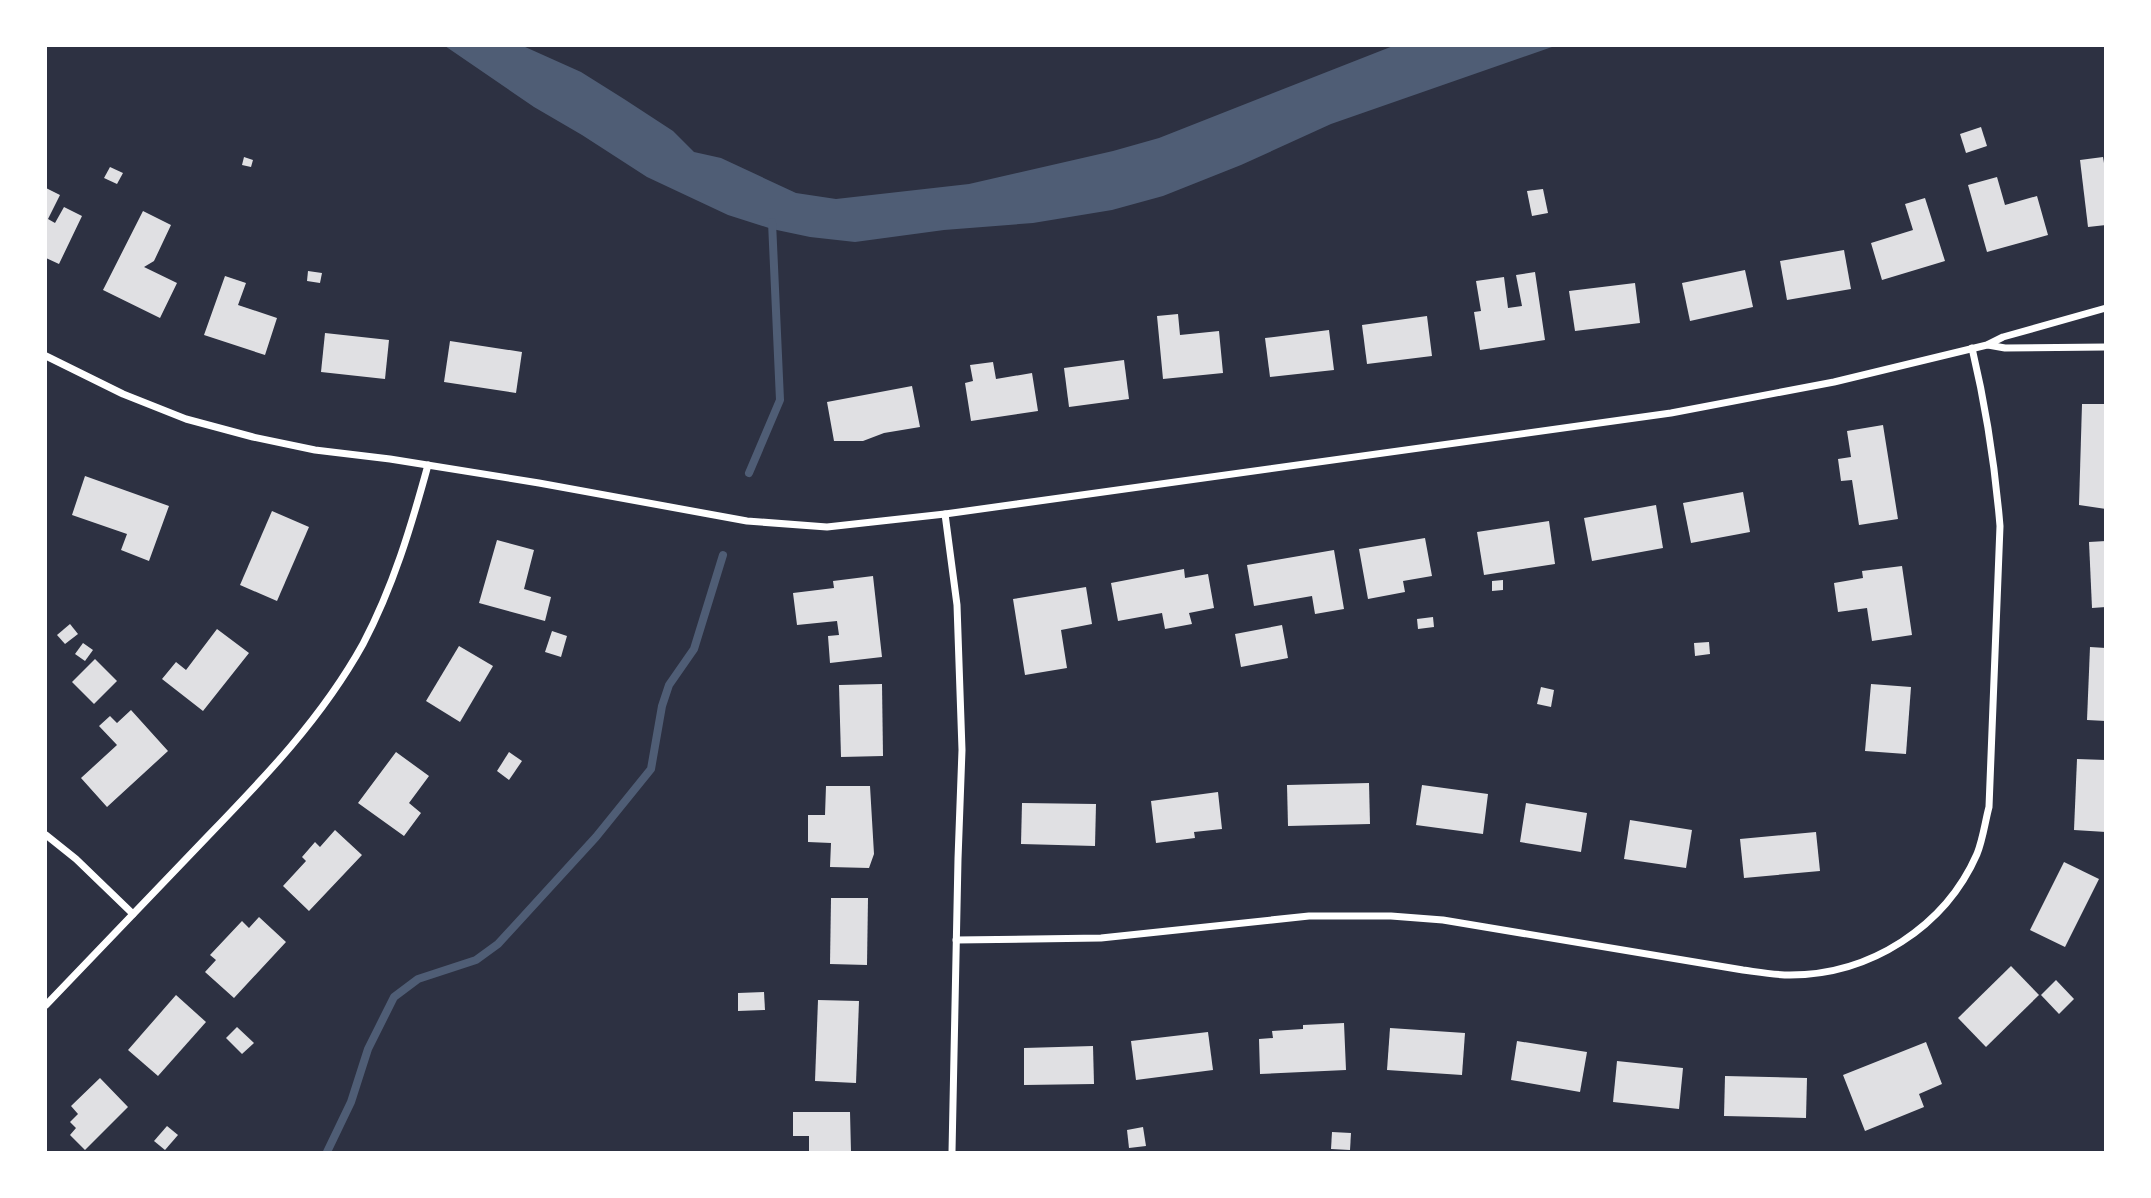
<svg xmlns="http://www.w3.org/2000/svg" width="2151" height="1198" viewBox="0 0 2151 1198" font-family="'Open Sans',sans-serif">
  <rect width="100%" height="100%" fill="#2d3142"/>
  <polygon fill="#4f5d75" points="445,46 523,46 581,72 624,99 673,131 694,152 721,158 796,193 836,199 969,184 1113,151 1159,138 1393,46 1563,46 1552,47 1331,124 1241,165 1163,196 1112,210 1033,223 944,230 855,242 810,237 772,229 728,215 647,177 582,135 534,107"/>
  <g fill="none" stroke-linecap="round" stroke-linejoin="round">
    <g stroke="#4f5d75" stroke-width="8">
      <polyline points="749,473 780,400 772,222"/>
      <polyline points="327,1152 351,1102 368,1049 394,997 418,979 476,960 498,944 596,837 651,769 662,706 669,685 694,649 723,555"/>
    </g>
  </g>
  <g fill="#e0e0e3">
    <polygon points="1981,127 1987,146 1966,153 1960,134"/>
    <polygon points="244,157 253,160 251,167 242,165"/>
    <polygon points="2103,157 2106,175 2106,225 2088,227 2080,160"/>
    <polygon points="110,167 123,173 117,184 104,178"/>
    <polygon points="1997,177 2005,205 2037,196 2048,235 1987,252 1968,185"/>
    <polygon points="46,188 60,195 48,219 55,223 64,207 82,216 59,264 46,258"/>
    <polygon points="1543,189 1548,213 1532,216 1527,191"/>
    <polygon points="1925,198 1945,261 1882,280 1871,243 1913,230 1905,204"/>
    <polygon points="143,211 171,225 154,261 144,267 177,283 160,318 103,290"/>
    <polygon points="1844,250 1851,289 1787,300 1780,261"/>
    <polygon points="1745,270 1753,307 1690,321 1682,283"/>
    <polygon points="308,271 322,273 320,283 307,281"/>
    <polygon points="1535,272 1545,340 1480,350 1474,312 1481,311 1476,281 1504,277 1508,308 1522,306 1516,275"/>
    <polygon points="225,276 246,283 238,305 277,318 265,355 204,335"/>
    <polygon points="1635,283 1640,323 1575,331 1569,291"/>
    <polygon points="1178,314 1180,335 1219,331 1223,373 1163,379 1157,316"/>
    <polygon points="1427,316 1432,356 1367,364 1362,325"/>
    <polygon points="1329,330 1334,370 1270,377 1265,338"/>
    <polygon points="325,333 389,340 385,379 321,372"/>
    <polygon points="450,341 522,352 516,393 444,382"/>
    <polygon points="1124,360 1129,399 1069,407 1064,368"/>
    <polygon points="993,362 996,379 1032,373 1038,411 971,421 965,383 973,381 970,365"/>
    <polygon points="912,386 920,427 884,433 863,441 834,441 827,402"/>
    <polygon points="2082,404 2106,404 2106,509 2079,505"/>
    <polygon points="1883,425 1898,519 1859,525 1852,480 1841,481 1838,459 1851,457 1847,431"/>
    <polygon points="85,476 169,506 149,561 121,550 127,534 72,515"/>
    <polygon points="1743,492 1750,532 1691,543 1683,503"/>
    <polygon points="1656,505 1663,548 1592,561 1584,518"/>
    <polygon points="272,511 309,527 277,601 240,585"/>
    <polygon points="1549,521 1555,564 1484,575 1477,532"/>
    <polygon points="1425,538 1432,576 1403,581 1405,592 1368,599 1359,549"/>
    <polygon points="497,540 534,550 524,589 551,597 545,621 479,603"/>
    <polygon points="2106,541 2106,607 2092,608 2089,542"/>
    <polygon points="1334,550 1344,609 1315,614 1312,596 1254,606 1247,565"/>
    <polygon points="1902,566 1912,635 1872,641 1867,608 1838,612 1834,583 1863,578 1862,571"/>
    <polygon points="1184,569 1185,578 1208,574 1214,608 1189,613 1192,624 1165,629 1162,613 1118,621 1111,583"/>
    <polygon points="873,576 882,657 830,663 828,636 839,635 837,621 797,625 793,593 834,588 833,581"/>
    <polygon points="1503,580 1503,590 1492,591 1492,581"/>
    <polygon points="1086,587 1092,624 1061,630 1067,668 1025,675 1013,599"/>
    <polygon points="1433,617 1434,627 1418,629 1417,619"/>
    <polygon points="70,624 78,634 65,644 57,635"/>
    <polygon points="1282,625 1288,658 1241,667 1235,634"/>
    <polygon points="217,629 249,653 203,711 162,679 176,662 186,670"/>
    <polygon points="552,631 567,636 561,657 545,652"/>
    <polygon points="1709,642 1710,654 1695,656 1694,643"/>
    <polygon points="83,643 93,650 85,661 75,654"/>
    <polygon points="459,646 493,666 460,722 426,701"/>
    <polygon points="2090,647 2106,648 2106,721 2087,720"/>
    <polygon points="95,659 117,681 94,704 72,682"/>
    <polygon points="882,684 883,756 841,757 839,685"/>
    <polygon points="1871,684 1911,687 1906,754 1865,751"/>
    <polygon points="1541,687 1554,690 1551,707 1537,704"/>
    <polygon points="131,710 168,751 107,807 81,778 117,745 99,726 110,716 117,723"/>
    <polygon points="396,752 429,776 409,803 421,813 404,836 358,803"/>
    <polygon points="509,752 522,761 509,780 497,771"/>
    <polygon points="2077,759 2106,760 2106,832 2074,830"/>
    <polygon points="1369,783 1370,824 1288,826 1287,785"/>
    <polygon points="1422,785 1488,794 1483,834 1416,825"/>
    <polygon points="826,786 870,786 874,854 869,868 830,867 831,843 808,842 808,815 825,815"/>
    <polygon points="1218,792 1222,829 1194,832 1195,838 1156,843 1151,801"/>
    <polygon points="1022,803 1096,804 1095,846 1021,844"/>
    <polygon points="1526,803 1587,813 1581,852 1520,842"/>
    <polygon points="1630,820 1692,830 1686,868 1624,859"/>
    <polygon points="335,830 362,855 309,911 283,886 306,861 302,857 315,842 320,847"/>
    <polygon points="1816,832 1820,871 1744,878 1740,839"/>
    <polygon points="2064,862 2099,879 2065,947 2030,930"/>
    <polygon points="831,898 868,898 867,965 830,964"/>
    <polygon points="259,917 286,942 234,998 205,972 216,960 210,955 242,921 249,928"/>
    <polygon points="2011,966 2039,995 1986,1047 1958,1018"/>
    <polygon points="2056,980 2074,999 2059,1014 2041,995"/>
    <polygon points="764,992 765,1010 738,1011 738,993"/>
    <polygon points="176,995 206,1022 158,1076 128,1050"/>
    <polygon points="818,1000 859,1001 856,1083 815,1081"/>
    <polygon points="1344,1023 1346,1070 1260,1074 1259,1039 1273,1038 1272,1031 1303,1029 1303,1025"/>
    <polygon points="237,1027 254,1043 242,1054 226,1038"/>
    <polygon points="1390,1028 1465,1033 1462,1075 1387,1070"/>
    <polygon points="1208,1032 1213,1070 1136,1080 1131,1041"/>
    <polygon points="1517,1041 1587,1052 1580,1092 1511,1080"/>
    <polygon points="1926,1042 1942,1084 1919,1094 1924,1107 1865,1131 1843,1075"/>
    <polygon points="1093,1046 1094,1084 1024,1085 1024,1048"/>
    <polygon points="1617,1061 1683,1068 1679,1109 1613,1102"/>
    <polygon points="1725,1076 1807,1078 1806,1118 1724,1116"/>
    <polygon points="100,1078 128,1107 85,1150 70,1135 76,1128 70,1122 78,1114 71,1106"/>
    <polygon points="793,1112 850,1112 851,1152 809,1152 809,1136 793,1136"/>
    <polygon points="167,1126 178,1135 165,1150 154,1141"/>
    <polygon points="1143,1127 1146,1146 1129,1148 1127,1130"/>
    <polygon points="1332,1132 1351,1133 1350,1150 1331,1149"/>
  </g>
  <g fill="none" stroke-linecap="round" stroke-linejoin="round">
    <g stroke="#fff" stroke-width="7">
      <polyline points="1988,345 2005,348 2106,347"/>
      <polyline points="46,356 123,394 186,419 253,437 315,450 390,459 539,483 747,521 827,527 945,514 1671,413 1834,382 1987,345 2003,337 2106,308"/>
      <polyline points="945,514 957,605 962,750 958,859 952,1152"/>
      <polyline points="46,835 76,859 133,914"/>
      <path d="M956,940l145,-2 208,-22h82l52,4 300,50c15,2 32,5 47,5 80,0 155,-48 187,-121 6,-15 8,-32 12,-47l11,-281c-5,-60 -14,-119 -28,-178"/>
      <path d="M46,1005c53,-56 107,-112 161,-168 58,-60 115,-119 156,-193 30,-57 48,-117 65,-179"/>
    </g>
  </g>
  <rect width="2151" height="1198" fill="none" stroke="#ffffff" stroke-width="94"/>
</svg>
